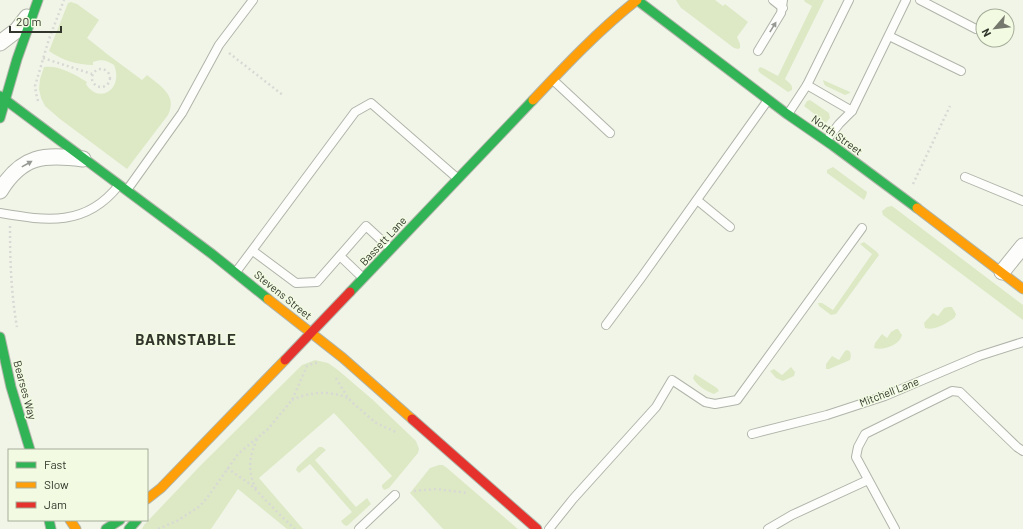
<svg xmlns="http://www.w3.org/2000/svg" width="1023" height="529" viewBox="0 0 1023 529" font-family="Barlow,sans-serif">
  <rect width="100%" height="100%" fill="#f1f5e8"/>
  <g fill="#dde9c5">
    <polygon points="676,0 715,0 723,6 725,4 748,22 737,37 740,44 740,48 738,49 734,48 684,10 681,8"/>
    <path d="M804,0h20l-39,79c3,3 8,5 7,11l-4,2 -28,-19 -2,-3 2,-3 3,1 15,8 34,-70 -7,-4z"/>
    <path d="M71,2l6,2 22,16 -12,18 20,16 35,26 5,-5c13,11 31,20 21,40l-41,54 -67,-50 -15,-13 -4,-8 -2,-9 1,-10 4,-12c15,-2 30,7 43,15l-1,2c13,21 38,5 28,-19 -8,-5 -12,-6 -21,-3v3c-16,0 -31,-5 -44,-14l19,-48z"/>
    <polygon points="823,80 850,92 850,93 845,95 826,86 824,84"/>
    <polygon points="810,100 829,113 830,118 826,123 804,106 807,101"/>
    <polygon points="833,167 867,192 866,196 864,200 827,173 827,170"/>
    <polygon points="892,206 1023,305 1023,320 883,215 882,211 887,207"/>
    <polygon points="864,242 877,252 879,255 836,314 831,315 819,306 818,303 822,303 833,310 872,254 860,244"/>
    <path d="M948,307h4l4,7 -1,3 -2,2c-8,5 -19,12 -28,9l-1,-5 9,-10 5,3 6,-8z"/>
    <path d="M896,329h2l4,6c-2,10 -19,16 -28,13l1,-5 7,-9 5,4 4,-6z"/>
    <path d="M847,350c5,1 4,7 3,10l-21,9h-3v-5l6,-8 7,4 6,-9z"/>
    <polygon points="315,360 328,363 338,370 373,400 416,441 419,449 418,453 389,488 384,490 382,487 382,485 392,476 334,413 259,478 303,529 287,529 238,489 211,529 142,529 144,525 200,466 302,365"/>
    <polygon points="791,367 795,372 794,376 783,381 776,378 770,371 774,369 782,375"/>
    <path d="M695,374l22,14 2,3 -5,3c-8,-3 -18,-9 -21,-16z"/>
    <polygon points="319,447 322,447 326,450 315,460 356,507 367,498 371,504 347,526 344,525 341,521 352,512 310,464 299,473 296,470 297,467"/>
    <polygon points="439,465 443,465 447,468 518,529 443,529 410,493 430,468"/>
  </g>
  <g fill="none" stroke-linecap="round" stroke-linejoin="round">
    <defs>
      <g id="lane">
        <polyline points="773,0 783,8"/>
        <polyline points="920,0 976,29"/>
        <polyline points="889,36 961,71"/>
        <polyline points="758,51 781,13 783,0"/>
        <polyline points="553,80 610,133"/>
        <polyline points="807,85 852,111"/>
        <polyline points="788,114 807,85 849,0"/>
        <polyline points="826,141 839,124 852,111 906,0"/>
        <polyline points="965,177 1023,201"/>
        <polyline points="127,190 182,113 219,45 253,0"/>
        <polyline points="697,200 730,227"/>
        <path d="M0,213c47,8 86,14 119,-28"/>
        <polyline points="253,251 296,283 317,282 366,226 391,249"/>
        <polyline points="340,256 363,278"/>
        <polyline points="236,272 355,112 371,103 457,178"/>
        <polyline points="606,325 641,278 768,100"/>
        <polyline points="752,434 827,415 885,396 979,356 1023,342"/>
        <polyline points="359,529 395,495"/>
        <polyline points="549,529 573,499 656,407 672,380 705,402 715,404 737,400 862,228"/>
        <polyline points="768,529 792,515 868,480"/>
        <polyline points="895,529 856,457 858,447 865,434 952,391 960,392 1017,447 1023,451"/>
      </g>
      <g id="street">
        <polyline points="0,43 17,30 27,17"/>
        <path d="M0,191c22,-36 44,-37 83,-32"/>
        <polyline points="1002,272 1023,246"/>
      </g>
      <g id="fast">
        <polyline points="637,0 787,114 832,145 917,208"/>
        <polyline points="0,96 212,254 268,299"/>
        <polyline points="0,118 17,59 38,0"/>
        <polyline points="350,292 533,100"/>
        <polyline points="0,337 11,387 30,450"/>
        <polyline points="49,520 51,529"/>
        <polyline points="106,529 120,520"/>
        <polyline points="129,529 137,520"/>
      </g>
      <g id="slow">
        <path d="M533,100c33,-35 66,-70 104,-100"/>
        <polyline points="917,208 1023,289"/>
        <polyline points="268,299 343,358 412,419"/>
        <polyline points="147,499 161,488 285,360"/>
        <polyline points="70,520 76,529"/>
      </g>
      <g id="jam">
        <polyline points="285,360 350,292"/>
        <polyline points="412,419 537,529"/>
      </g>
    </defs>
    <use href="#lane" stroke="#b0b4a9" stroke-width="10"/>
    <use href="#street" stroke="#b0b4a9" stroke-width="17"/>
    <use href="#fast" stroke="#b0b4a9" stroke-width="11"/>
    <use href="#slow" stroke="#b0b4a9" stroke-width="11"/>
    <use href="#jam" stroke="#b0b4a9" stroke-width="11"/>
    <g stroke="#d8d9d4" stroke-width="2.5" stroke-dasharray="2 3" stroke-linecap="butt">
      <polyline points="229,53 284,96"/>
      <polyline points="43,58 92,74"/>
      <circle cx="101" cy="78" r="9"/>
      <polyline points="38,101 36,93 35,86 49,39 64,0"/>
      <polyline points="913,184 950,106"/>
      <path d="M10,226c0,34 1,67 7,101"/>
      <polyline points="336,378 348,398 354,404 376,423 398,433"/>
      <path d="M292,400c17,-8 38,-10 55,-2"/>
      <polyline points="227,468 250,484 282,517 295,529"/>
      <path d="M256,489c-9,-19 -7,-33 2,-52"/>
      <polyline points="414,491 436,489 468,493"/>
      <polyline points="158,529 177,521 200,506 207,498 238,454 268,429 292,400 307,366 314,363 320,363"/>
    </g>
    <use href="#lane" stroke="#fdfefc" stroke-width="8"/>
    <use href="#street" stroke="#fdfefc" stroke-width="15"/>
    <use href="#fast" stroke="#30b455" stroke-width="9"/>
    <use href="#slow" stroke="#ff9f0a" stroke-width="9"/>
    <use href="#jam" stroke="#e5322d" stroke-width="9"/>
  </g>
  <defs><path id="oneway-solid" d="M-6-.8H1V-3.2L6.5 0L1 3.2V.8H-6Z"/></defs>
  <g fill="#979a94">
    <use href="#oneway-solid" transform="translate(773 27) rotate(-58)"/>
    <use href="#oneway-solid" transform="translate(27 164) rotate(-29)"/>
  </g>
  <g text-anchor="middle" stroke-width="3" stroke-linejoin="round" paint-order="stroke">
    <g font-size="11" fill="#31352b" stroke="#f2fbe2">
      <text transform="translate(837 135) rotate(36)" y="4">North Street</text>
      <text transform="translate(383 241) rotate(-47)" y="4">Bassett Lane</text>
      <text transform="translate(283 295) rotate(39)" y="4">Stevens Street</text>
      <text transform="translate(25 390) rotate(75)" y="4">Bearses Way</text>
      <text transform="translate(889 392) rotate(-21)" y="4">Mitchell Lane</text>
    </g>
    <g font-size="15" font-weight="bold" letter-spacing="1" fill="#31352b" stroke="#f2fbe2">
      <text x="186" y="345">BARNSTABLE</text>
    </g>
  </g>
  <rect x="8" y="449" width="140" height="72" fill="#f2fbe2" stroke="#a5ac99"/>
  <rect x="16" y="462" width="20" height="6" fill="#30b455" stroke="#a5ac99"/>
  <text x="44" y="469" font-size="12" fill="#31352b">Fast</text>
  <rect x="16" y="482" width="20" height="6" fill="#ff9f0a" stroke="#a5ac99"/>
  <text x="44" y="489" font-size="12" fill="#31352b">Slow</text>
  <rect x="16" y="502" width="20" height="6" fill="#e5322d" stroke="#a5ac99"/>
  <text x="44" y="509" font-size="12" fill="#31352b">Jam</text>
  <g transform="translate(995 28) rotate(242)"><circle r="19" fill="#f2fbe2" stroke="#a5ac99"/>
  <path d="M0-3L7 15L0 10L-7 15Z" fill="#74786d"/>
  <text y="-6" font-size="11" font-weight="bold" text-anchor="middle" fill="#31352b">N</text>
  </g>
  <path d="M10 26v6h51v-6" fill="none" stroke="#31352b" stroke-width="2"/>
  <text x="16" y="26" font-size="12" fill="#31352b" stroke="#f2fbe2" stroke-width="3" paint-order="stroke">20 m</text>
</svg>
